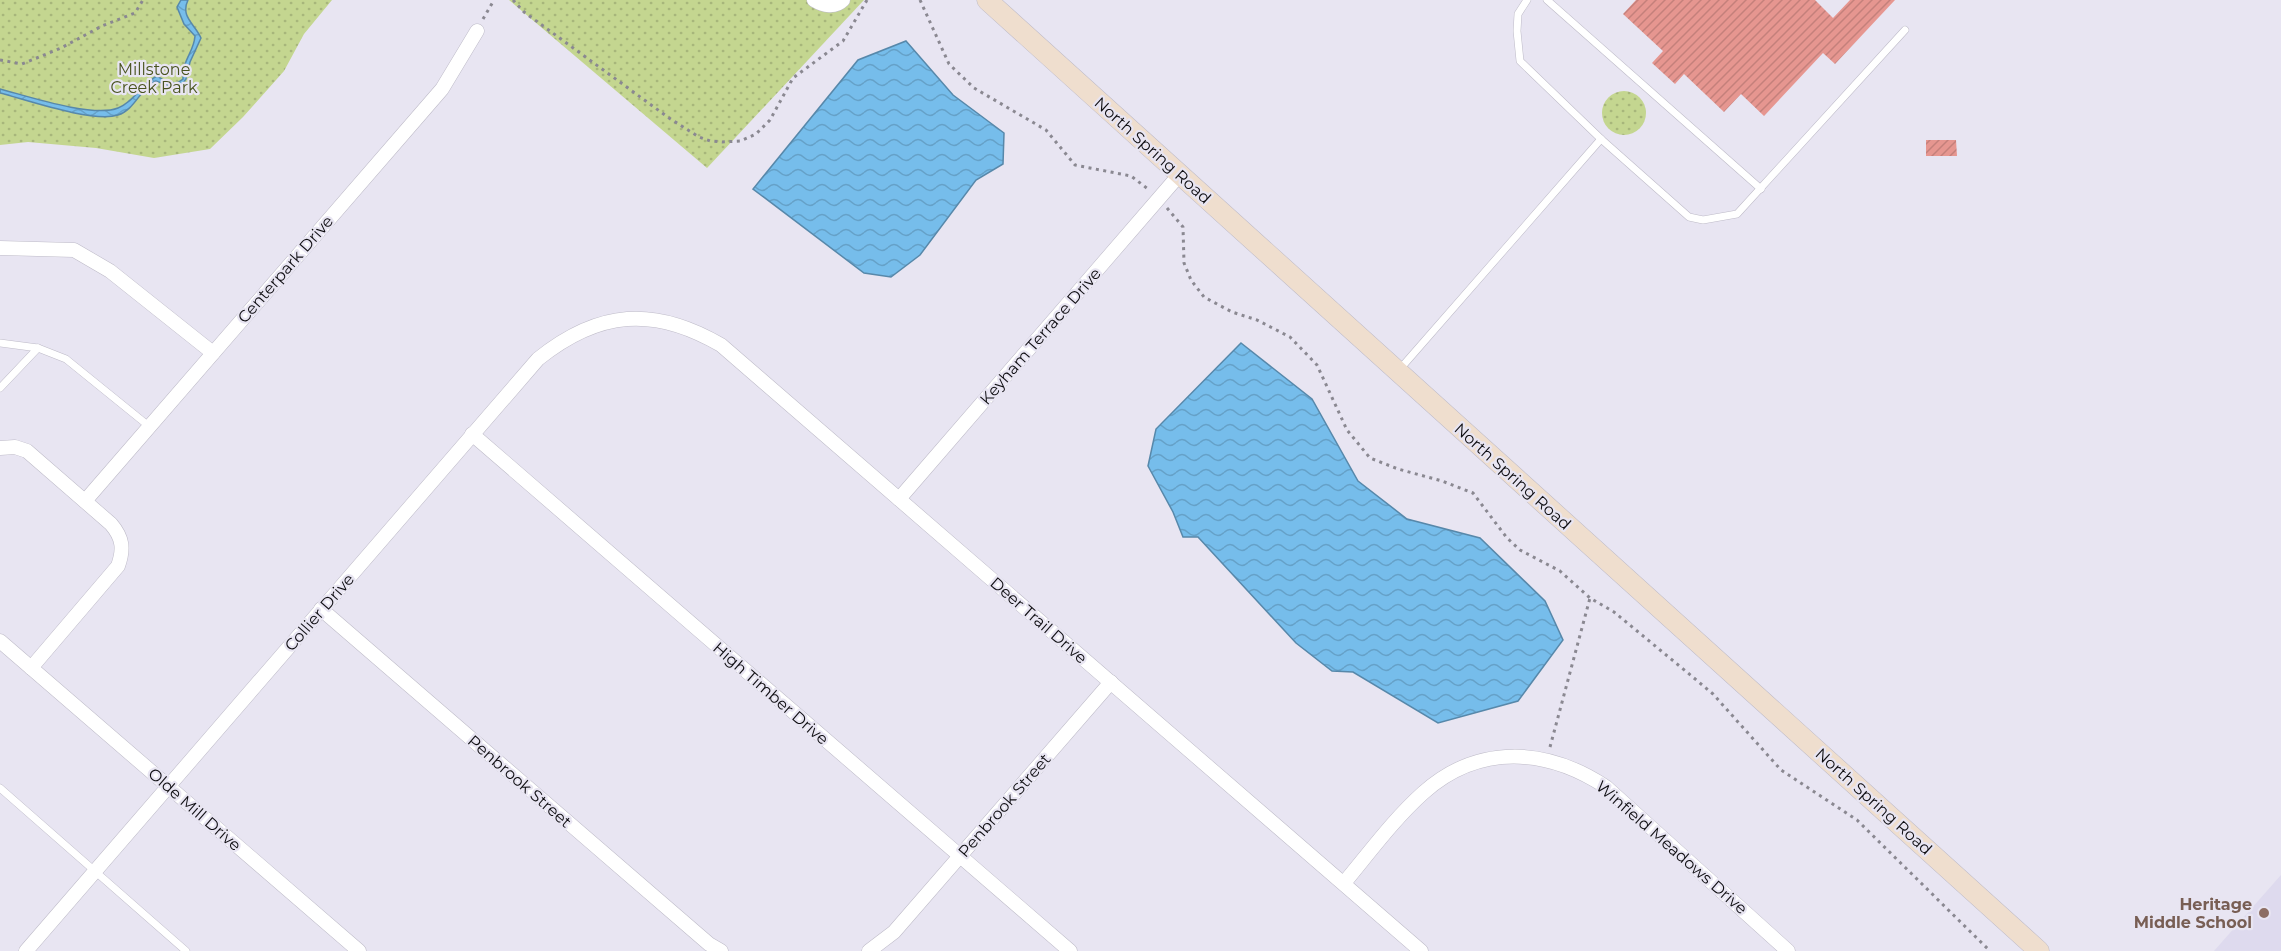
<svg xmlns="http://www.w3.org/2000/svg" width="2281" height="951" viewBox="0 0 2281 951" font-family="Montserrat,sans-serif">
  <defs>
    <pattern id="grass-dots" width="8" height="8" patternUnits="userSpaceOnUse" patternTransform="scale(1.5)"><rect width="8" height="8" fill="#c4d690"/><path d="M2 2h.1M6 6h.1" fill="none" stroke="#a7b67b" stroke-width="1.8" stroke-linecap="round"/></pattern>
    <pattern id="water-waves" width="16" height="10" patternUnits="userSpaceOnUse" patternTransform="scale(1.5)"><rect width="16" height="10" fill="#76bdeb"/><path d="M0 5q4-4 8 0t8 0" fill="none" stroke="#65a1c8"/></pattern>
    <pattern id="building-hatch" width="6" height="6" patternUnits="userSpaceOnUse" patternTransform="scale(1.5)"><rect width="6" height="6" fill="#e69690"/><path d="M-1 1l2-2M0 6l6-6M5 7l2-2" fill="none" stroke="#c4807b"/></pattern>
  </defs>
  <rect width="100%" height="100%" fill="#e8e5f2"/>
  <polygon fill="#dedaee" points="2281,875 2281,951 2214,951"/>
  <g fill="url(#grass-dots)">
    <polygon points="0,0 332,0 304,34 284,71 243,117 210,149 154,158 96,148 28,142 0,145"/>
    <polygon points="509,0 864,0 707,168"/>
    <circle cx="1624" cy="113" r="22"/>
  </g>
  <g fill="url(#water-waves)" stroke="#5788aa" stroke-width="1.5">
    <path d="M181,0h7c-8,17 7,24 13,38l-11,24 -4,17 -5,7 -8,1 -17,-6c-15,6 -21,29 -38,34 -25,8 -91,-15 -118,-22v-4c27,7 93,29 118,19 16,-6 24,-25 39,-32l10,6 10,1 6,-4c-1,-19 11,-27 12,-43l-11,-12 -7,-17z"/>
    <polygon points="906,41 953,95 1004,133 1003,164 976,180 920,255 891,277 864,273 753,189 858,60"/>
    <polygon points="1241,343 1312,399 1358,481 1407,519 1480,538 1545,601 1563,640 1518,701 1438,723 1353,672 1332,671 1296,643 1198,537 1183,537 1173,512 1148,466 1156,429"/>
  </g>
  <g fill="url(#building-hatch)">
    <polygon points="1636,0 1815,0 1833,18 1850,0 1895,0 1835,64 1823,53 1764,116 1741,94 1724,112 1684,74 1675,84 1652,63 1663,51 1623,14"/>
    <polygon points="1926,140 1956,140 1957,156 1926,156"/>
  </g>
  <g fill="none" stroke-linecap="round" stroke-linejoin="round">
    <defs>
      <g id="lane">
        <polyline points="1527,0 1518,14 1517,31 1520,61 1601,139 1689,217 1703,220 1737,214 1905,30"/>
        <polyline points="1547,0 1761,189"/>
        <polyline points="0,343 38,348 66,359 150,427"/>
        <polyline points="1400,369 1601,139"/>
        <polyline points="0,388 38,348"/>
        <polyline points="0,788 186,951"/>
      </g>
      <g id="street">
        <path d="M814,0c10,6 21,8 29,0"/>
        <polyline points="0,248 74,250 110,271 213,353"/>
        <polyline points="472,434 1070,951"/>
        <path d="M0,448l15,-1 12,4 84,73c12,14 13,25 7,42l-87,102"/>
        <polyline points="899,499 1180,174"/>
        <polyline points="85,501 442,89 477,31"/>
        <polyline points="321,609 709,944 721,951"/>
        <polyline points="0,641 359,951"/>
        <path d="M1344,883c25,-30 50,-64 79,-90 56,-50 124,-45 183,-6l182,164"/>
        <path d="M26,951l512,-592c61,-49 116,-53 183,-14l700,606"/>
        <polyline points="869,951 894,932 1111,682"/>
      </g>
      <polyline id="secondary" points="987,0 2039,951"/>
    </defs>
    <use href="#lane" stroke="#bebbc8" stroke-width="8"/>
    <use href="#street" stroke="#bebbc8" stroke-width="15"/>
    <use href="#secondary" stroke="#bebbc8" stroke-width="21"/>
    <g stroke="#8a8891" stroke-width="3" stroke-dasharray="3 4.5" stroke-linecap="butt">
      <polyline points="513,0 524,12 669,118 699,137 710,141 722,142 740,141 756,134 770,120 793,78 843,41 867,0"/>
      <polyline points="920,0 949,64 974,88 1046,130 1075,165 1131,176 1148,189"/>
      <polyline points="483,19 494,0"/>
      <polyline points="0,60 22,64 61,48 102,26 135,13 143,0"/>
      <polyline points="1167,208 1183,227 1184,263 1191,280 1204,297 1232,312 1257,320 1290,337 1317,365 1347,430 1370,458 1398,469 1442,481 1473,493 1507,538 1520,550 1560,571 1590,598 1614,612 1688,673 1713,694 1781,770 1857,820 1990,951"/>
      <polyline points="1550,747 1590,598"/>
    </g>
    <use href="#lane" stroke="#fff" stroke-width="7"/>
    <use href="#street" stroke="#fff" stroke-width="14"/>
    <use href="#secondary" stroke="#efdece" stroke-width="20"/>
  </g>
  <circle fill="#8d6e63" stroke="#e8e5f2" stroke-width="2" cx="2264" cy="913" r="6"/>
  <g text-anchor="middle" stroke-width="4.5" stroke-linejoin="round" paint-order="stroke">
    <g font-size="16" fill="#48531e" stroke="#e8e5f2">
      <text x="154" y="75">Millstone<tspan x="154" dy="18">Creek Park</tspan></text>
    </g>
    <g font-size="16" fill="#0e0d11" stroke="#e8e5f2">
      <text transform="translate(1153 150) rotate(42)" y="6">North Spring Road</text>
      <text transform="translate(285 269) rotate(-49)" y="6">Centerpark Drive</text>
      <text transform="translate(1040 336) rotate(-49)" y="6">Keyham Terrace Drive</text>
      <text transform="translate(1513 476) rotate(42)" y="6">North Spring Road</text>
      <text transform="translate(319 612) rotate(-49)" y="6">Collier Drive</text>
      <text transform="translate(1039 620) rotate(41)" y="6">Deer Trail Drive</text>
      <text transform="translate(771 693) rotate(41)" y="6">High Timber Drive</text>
      <text transform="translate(520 781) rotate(41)" y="6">Penbrook Street</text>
      <text transform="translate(1874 801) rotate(42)" y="6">North Spring Road</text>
      <text transform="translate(1004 805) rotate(-49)" y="6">Penbrook Street</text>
      <text transform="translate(195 809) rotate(41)" y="6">Olde Mill Drive</text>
      <text transform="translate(1672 847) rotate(41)" y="6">Winfield Meadows Drive</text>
    </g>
    <g font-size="16" font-weight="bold" fill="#785e54" stroke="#e8e5f2" text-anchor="end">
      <text x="2252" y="910">Heritage<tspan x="2252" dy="18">Middle School</tspan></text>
    </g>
  </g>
</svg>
